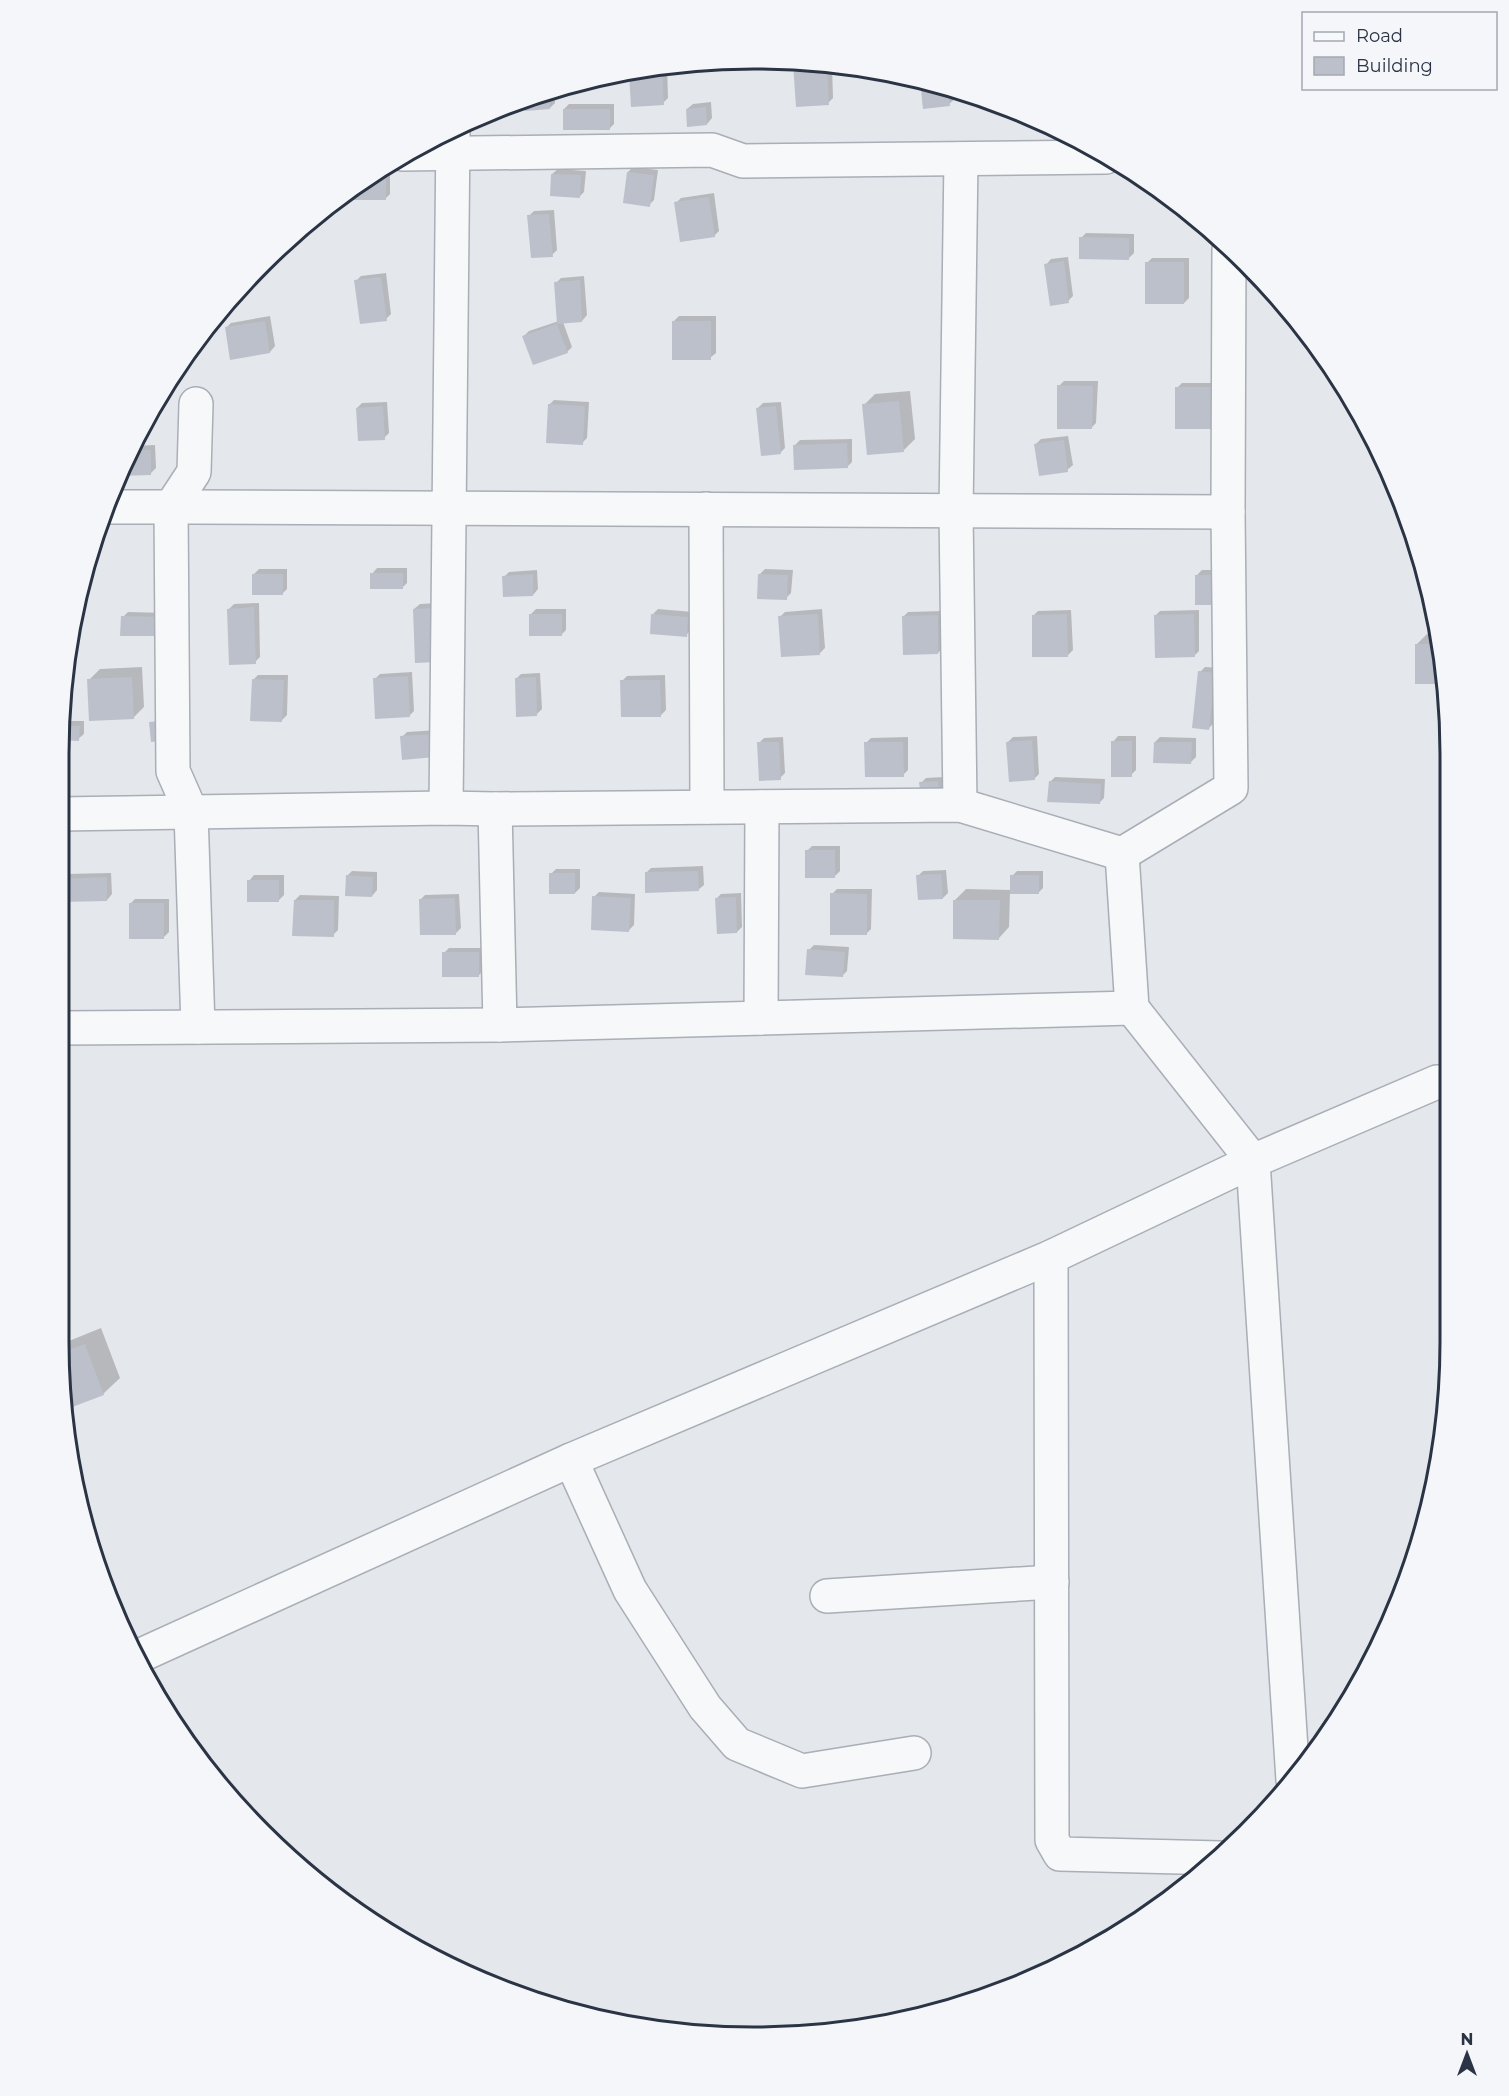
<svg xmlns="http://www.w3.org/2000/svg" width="1509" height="2096" viewBox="0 0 1509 2096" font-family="Montserrat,sans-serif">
  <rect width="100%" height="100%" fill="#e4e7ec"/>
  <g fill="#0003">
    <polygon points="798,60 832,65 833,98 828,103 795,64"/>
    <polygon points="667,64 668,98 663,103 632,105 630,72"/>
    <polygon points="921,80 935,82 953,89 955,99 949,104 924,108"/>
    <polygon points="554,90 555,103 550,108 526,98"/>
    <polygon points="711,102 712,118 707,124 687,109 693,104"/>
    <polygon points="569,104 614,104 614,124 609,129 564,109"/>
    <polygon points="633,167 658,170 654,200 649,205 628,172"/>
    <polygon points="558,169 586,171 584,192 579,197 552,174"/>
    <polygon points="377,173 390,173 390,194 385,199 350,199 350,192"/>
    <polygon points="714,193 719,231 714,236 676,203 681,198"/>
    <polygon points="554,210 557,250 552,255 529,216 534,211"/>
    <polygon points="1086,233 1134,234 1134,253 1128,259 1081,238"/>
    <polygon points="1068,257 1073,296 1068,301 1046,265 1051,259"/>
    <polygon points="1152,258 1189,258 1189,298 1184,303 1147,263"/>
    <polygon points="386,273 391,314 386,319 356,281 361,276"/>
    <polygon points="584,276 587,315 582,321 563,322 572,347 567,352 524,336 529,331 559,321 556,283 561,278"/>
    <polygon points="270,316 275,346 270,352 226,328 231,323"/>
    <polygon points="679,316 716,316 716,353 710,358 674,321"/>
    <polygon points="1064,381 1098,381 1096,423 1091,428 1059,386"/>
    <polygon points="1182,383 1219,383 1177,428 1177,388"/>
    <polygon points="910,391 915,439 904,450 864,405 875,394"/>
    <polygon points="554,400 589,402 587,438 582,443 549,405"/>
    <polygon points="387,402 389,433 384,438 357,408 362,403"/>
    <polygon points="781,402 785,448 780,453 758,408 763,403"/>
    <polygon points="1068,436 1073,465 1067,470 1036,444 1041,439"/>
    <polygon points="852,439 852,462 847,467 795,445 800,440"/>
    <polygon points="155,445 156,468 151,473 118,474 132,446"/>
    <polygon points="377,568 407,568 407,583 402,588 372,574"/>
    <polygon points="259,569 287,569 287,589 282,594 254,574"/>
    <polygon points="765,569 793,570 791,593 786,598 760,574"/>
    <polygon points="537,570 538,589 533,595 504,577 509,572"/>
    <polygon points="1202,570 1218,570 1218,598 1196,576"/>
    <polygon points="259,603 260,657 255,662 229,609 234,604"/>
    <polygon points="439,603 436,660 414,609 420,604"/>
    <polygon points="536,609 566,609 566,630 561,635 531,614"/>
    <polygon points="658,609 693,612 691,630 686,635 653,614"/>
    <polygon points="822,609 825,648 820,653 780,617 785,612"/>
    <polygon points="1071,610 1073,650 1068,655 1033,616 1038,611"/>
    <polygon points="1199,610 1199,651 1194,656 1155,616 1160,611"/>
    <polygon points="942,611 943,647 938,653 903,617 908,612"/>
    <polygon points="128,612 167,613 166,630 123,617"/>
    <polygon points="1427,634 1439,634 1444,663 1445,682 1416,645"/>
    <polygon points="142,667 144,707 133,718 89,680 100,669"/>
    <polygon points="1205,667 1219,668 1214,723 1209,728 1200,672"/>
    <polygon points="412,672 414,711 409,716 375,679 380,674"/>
    <polygon points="540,673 542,709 537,714 516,679 521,674"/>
    <polygon points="258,675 288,675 287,715 282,720 253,680"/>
    <polygon points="665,675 666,710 661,715 622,681 627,676"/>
    <polygon points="62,721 84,721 84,734 78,739 60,739"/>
    <polygon points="438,730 439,751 402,737 407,732"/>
    <polygon points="1037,736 1039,774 1034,779 1008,742 1013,737"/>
    <polygon points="1118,736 1136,736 1136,770 1131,775 1113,742"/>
    <polygon points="783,737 785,773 780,778 759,743 764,738"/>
    <polygon points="908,737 908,770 903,775 866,743 871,738"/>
    <polygon points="1160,737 1196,738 1196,757 1191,762 1155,742"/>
    <polygon points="943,777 945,796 921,783 926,778"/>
    <polygon points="1055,777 1105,779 1104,798 1099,803 1050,782"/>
    <polygon points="812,846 840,846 840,871 835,876 807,851"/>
    <polygon points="703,866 704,885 698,890 646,873 651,868"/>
    <polygon points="556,869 580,869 580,888 575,893 551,874"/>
    <polygon points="946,870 948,893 943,898 918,876 923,871"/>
    <polygon points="352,871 377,872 377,890 372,896 347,876"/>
    <polygon points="1017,871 1043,871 1043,888 1038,893 1010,893 1009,927 999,938 955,900 966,889 1012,890 1012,876"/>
    <polygon points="111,873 112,894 107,900 60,879 65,874"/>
    <polygon points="254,875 284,875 284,895 279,900 249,881"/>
    <polygon points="837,889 872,889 871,929 866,934 832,894"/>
    <polygon points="599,892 635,894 634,925 629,930 594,897"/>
    <polygon points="741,893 742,927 737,932 716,899 721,894"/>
    <polygon points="459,894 461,928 456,933 420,900 425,895"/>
    <polygon points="300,895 339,896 338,930 333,935 295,900"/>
    <polygon points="135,899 169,899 169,932 164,937 130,904"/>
    <polygon points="814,945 849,947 847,971 842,976 809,950"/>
    <polygon points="449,948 483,948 483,971 478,976 444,953"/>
    <polygon points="59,1197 69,1224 59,1234"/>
    <polygon points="101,1328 120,1378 103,1394 67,1408 59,1345"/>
  </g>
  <g fill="#bbc0ca">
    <polygon points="814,62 827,64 829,105 796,107 793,63"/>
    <polygon points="662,65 664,105 631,107 629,73"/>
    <polygon points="920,80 948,87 950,106 923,109"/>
    <polygon points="549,91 550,109 525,111 524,98"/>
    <polygon points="706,107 707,125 687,127 686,109"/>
    <rect x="563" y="109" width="47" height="21"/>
    <polygon points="627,172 654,175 650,207 623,203"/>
    <polygon points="551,174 581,175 580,198 550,196"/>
    <polygon points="371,177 386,177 386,200 349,200 349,193"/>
    <polygon points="709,197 715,237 680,242 674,202"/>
    <polygon points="549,214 553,257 531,258 527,215"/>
    <polygon points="1079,237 1129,238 1129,260 1079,259"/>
    <polygon points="1064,261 1069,303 1050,306 1044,264"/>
    <rect x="1145" y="262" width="39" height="42"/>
    <polygon points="381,277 387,321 360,324 354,280"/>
    <polygon points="580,280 582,322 557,324 554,282"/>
    <polygon points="265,321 270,353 230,360 225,327"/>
    <rect x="672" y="321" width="39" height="39"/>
    <polygon points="557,324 568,353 533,365 522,336"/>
    <polygon points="1057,385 1093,386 1092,429 1057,429"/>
    <rect x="1175" y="387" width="39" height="42"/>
    <polygon points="899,401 904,452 867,455 862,404"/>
    <polygon points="548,404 585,406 583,445 546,443"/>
    <polygon points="383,406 385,440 358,441 356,408"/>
    <polygon points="776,406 781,454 761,456 756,408"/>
    <polygon points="1064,440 1068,472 1039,476 1034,444"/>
    <polygon points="847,443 848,468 794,470 793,445"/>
    <polygon points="130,450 151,450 151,475 118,476"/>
    <rect x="370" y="573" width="33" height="16"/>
    <rect x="252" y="574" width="31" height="21"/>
    <polygon points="533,574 533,596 503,597 502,576"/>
    <polygon points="758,574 788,575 787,600 757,599"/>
    <rect x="1195" y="575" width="18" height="30"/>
    <polygon points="254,607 256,664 229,665 227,609"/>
    <polygon points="435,608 437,662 415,663 413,609"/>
    <rect x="529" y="614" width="33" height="22"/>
    <polygon points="651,614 688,617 687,637 650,634"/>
    <polygon points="818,614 820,655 781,657 778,616"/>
    <polygon points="1067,614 1068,657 1032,657 1032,615"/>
    <polygon points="1194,614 1195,657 1155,658 1154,615"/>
    <polygon points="938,615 938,654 903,655 902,616"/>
    <polygon points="121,616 162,617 162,636 120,636"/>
    <polygon points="1415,644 1441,644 1444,663 1445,684 1415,684"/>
    <polygon points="1198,671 1215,673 1209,730 1192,728"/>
    <polygon points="408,676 410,717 375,719 373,678"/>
    <polygon points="132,677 134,719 89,721 87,679"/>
    <polygon points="536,677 537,716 516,717 515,678"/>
    <polygon points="252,679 284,680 282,722 250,721"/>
    <polygon points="620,680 660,680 661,717 621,717"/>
    <polygon points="169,720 171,740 151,742 149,722"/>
    <polygon points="61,725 80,726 79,741 60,740"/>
    <polygon points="433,734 435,757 402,760 400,736"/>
    <polygon points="1032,740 1035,780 1009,782 1006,742"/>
    <rect x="1111" y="741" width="21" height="36"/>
    <polygon points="757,742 779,742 781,780 759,781"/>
    <polygon points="864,742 903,742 904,777 865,777"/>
    <polygon points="1154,742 1192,742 1191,764 1153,763"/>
    <polygon points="938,781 940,802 922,804 919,782"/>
    <polygon points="1049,781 1101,784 1100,804 1047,802"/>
    <rect x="805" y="850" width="30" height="28"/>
    <polygon points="698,871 699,891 645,893 645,872"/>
    <rect x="549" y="873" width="26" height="21"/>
    <polygon points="941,874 943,899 918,900 916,875"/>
    <polygon points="346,875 373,877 372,897 345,896"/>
    <rect x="1010" y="875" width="29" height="19"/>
    <polygon points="107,877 107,901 60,902 59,879"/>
    <rect x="247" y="880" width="32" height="22"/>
    <polygon points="830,893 867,894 867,935 830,935"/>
    <polygon points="592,896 631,898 629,932 591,930"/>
    <polygon points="736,897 737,933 717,934 715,898"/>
    <polygon points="455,898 456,935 420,935 419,899"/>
    <polygon points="294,900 334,900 334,937 292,936"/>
    <polygon points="953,900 1000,900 999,940 953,939"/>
    <rect x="129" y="903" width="35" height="36"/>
    <polygon points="807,949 845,952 843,977 805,975"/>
    <rect x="442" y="952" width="37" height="25"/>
    <polygon points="85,1344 104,1395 67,1409 60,1353"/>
  </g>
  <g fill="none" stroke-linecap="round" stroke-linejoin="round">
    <defs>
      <g id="street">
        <polyline points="403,154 712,150 743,161 1106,157"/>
        <polyline points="196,404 194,472 171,507 173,771 191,812 198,1027"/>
        <path d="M106,507c374,-1 748,5 1122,5"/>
        <polyline points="706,509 707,807"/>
        <polyline points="960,805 956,512 961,159"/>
        <polyline points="446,808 453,132"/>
        <polyline points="495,809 500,1025"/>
        <polyline points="59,814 446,808 495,809 960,805 1122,854 1231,788 1228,512 1229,250"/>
        <polyline points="1122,854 1132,1008 1253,1161 1293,1780"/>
        <polyline points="761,1018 762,807"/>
        <polyline points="59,1028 500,1025 1132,1008"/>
        <polyline points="1051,1257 1052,1840 1060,1854 1220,1858"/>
        <polyline points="571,1460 630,1590 705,1707 737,1744 802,1771 914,1753"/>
        <polyline points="827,1596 1052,1582"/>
        <polyline points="137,1657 571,1460 1051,1257 1253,1161 1437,1082 1447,1082"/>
      </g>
    </defs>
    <use href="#street" stroke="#a9aeb7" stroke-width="36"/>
    <use href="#street" stroke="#f7f8fa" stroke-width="33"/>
  </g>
  <path d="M0 0H1509V2096H0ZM754 69H755A685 685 0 0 1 1440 754V1342A685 685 0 0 1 755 2027H754A685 685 0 0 1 69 1342V754A685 685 0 0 1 754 69Z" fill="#f4f6f9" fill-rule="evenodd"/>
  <path fill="none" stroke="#2b3445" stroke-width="3" d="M754 69H755A685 685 0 0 1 1440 754V1342A685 685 0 0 1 755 2027H754A685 685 0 0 1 69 1342V754A685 685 0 0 1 754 69Z"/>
  <rect x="1302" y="12" width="195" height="78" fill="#f4f6f9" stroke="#a4a8b1" stroke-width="1.5"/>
  <rect x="1314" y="32" width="30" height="9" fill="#f7f8fa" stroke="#a4a8b1" stroke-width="1.5"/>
  <text x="1356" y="42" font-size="18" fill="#2b3445">Road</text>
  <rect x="1314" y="57" width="30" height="18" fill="#bbc0ca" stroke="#a4a8b1" stroke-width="1.5"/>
  <text x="1356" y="72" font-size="18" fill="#2b3445">Building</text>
  <g transform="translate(1467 2054)" stroke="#f4f6f9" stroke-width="4.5" paint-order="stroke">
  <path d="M0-4.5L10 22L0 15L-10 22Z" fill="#2b3445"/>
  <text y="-9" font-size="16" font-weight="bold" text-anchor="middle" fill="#2b3445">N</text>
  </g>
</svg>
